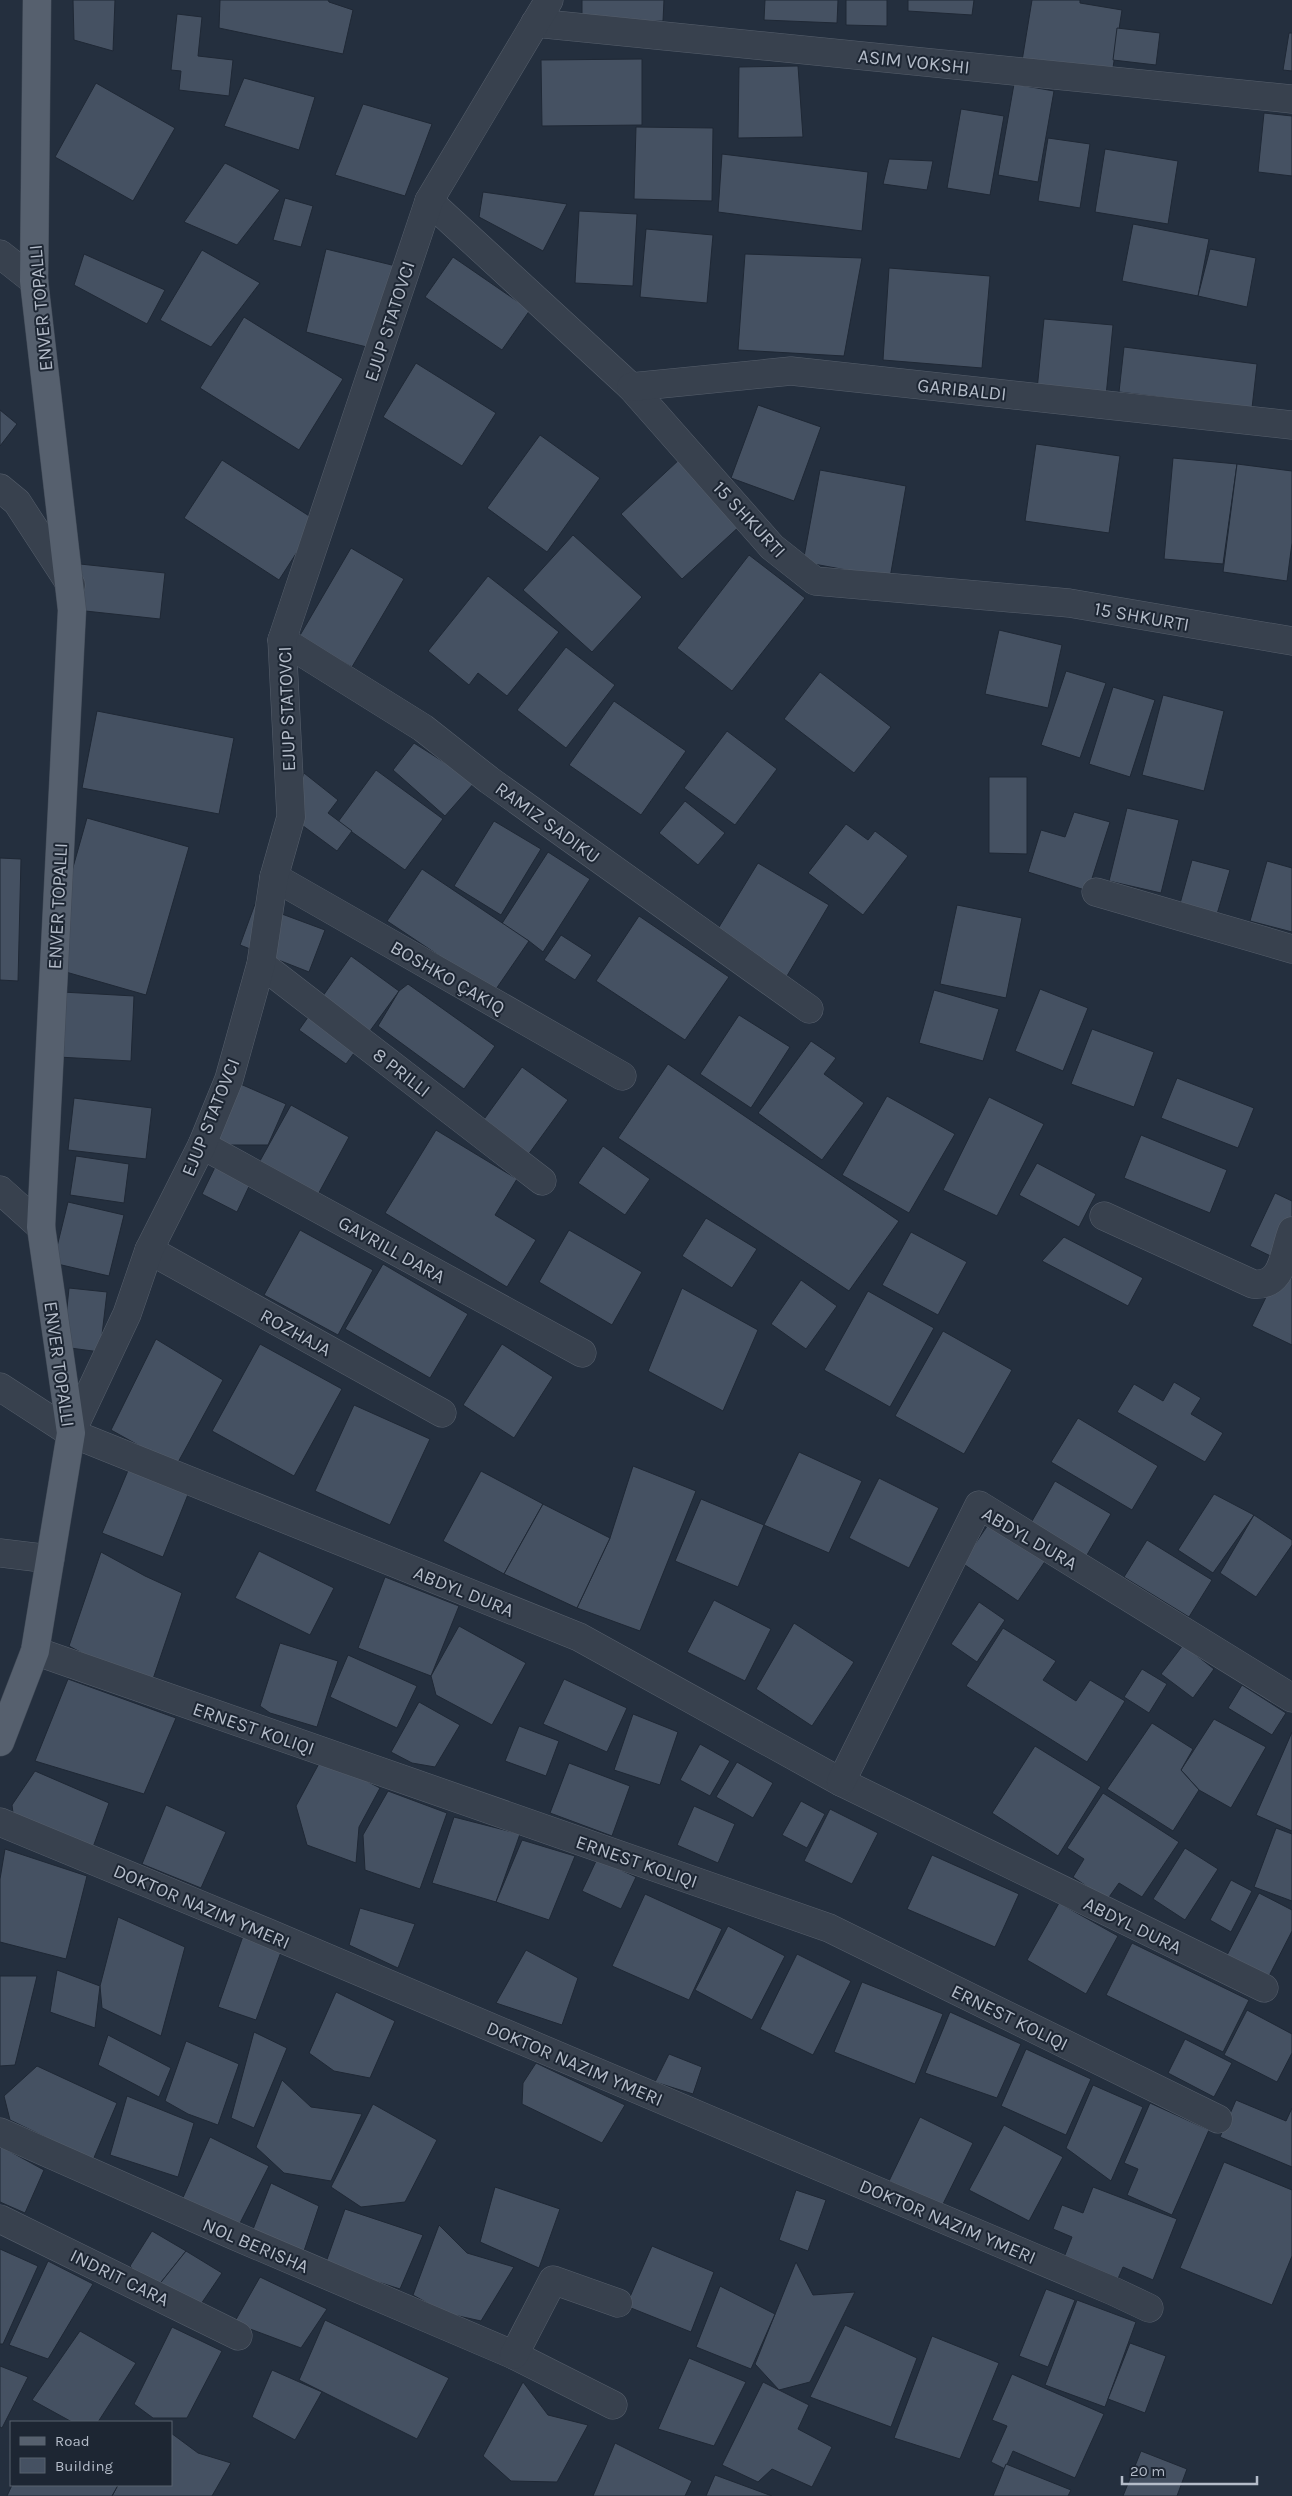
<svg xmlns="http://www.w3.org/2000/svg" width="1292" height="2496" viewBox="0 0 1292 2496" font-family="Karla,sans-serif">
  <rect width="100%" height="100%" fill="#242f3e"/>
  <g fill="#455162" stroke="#1f2835">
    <polygon points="73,0 115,0 113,51 74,40"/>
    <polygon points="220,0 328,0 329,2 353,10 343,54 219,28"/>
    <polygon points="582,0 664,0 663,21 582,23"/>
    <polygon points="765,0 838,0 837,23 764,20"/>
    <polygon points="846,0 887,0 887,26 846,25"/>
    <polygon points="908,0 974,0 972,15 908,11"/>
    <polygon points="1032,0 1080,0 1080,3 1122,10 1112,74 1022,61"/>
    <polygon points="177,14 202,17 198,56 233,60 229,96 179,90 181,71 171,70"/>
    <polygon points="1117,28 1160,33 1156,65 1113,60"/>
    <polygon points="1289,33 1292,33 1292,71 1283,70"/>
    <polygon points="642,59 642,125 542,126 541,60"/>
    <polygon points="798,66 803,137 738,138 739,67"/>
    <polygon points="244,78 315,97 299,150 224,126"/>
    <polygon points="96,83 175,128 133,201 55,157"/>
    <polygon points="1014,84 1054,91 1038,182 998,175"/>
    <polygon points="363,104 432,124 405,196 335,175"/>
    <polygon points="961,109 1004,116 990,195 947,188"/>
    <polygon points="1264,113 1292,116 1292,176 1258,172"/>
    <polygon points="636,127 713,128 712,201 634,199"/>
    <polygon points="1048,138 1090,144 1080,208 1038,201"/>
    <polygon points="1105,149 1178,161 1168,224 1095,212"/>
    <polygon points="722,154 868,172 862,231 718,212"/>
    <polygon points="889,159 933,161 927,190 883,184"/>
    <polygon points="225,163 280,190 237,245 184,222"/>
    <polygon points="483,192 567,204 543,251 479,217"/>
    <polygon points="285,198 313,206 301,247 273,240"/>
    <polygon points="579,211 637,214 633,286 575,283"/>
    <polygon points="1133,224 1209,239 1198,296 1122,281"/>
    <polygon points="646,229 713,235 707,303 640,297"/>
    <polygon points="326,249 396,266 375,349 306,332"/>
    <polygon points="1210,249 1256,258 1247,307 1198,296"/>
    <polygon points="202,250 260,283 211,347 160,320"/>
    <polygon points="84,254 165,290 147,324 74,285"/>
    <polygon points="745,254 862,258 844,356 738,350"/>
    <polygon points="453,257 530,310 502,350 425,297"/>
    <polygon points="889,268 990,276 982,368 883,360"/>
    <polygon points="244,317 343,379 299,450 200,388"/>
    <polygon points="1044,319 1113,325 1106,396 1037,390"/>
    <polygon points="1124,347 1257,364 1252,408 1119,392"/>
    <polygon points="416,363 496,413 462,466 383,417"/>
    <polygon points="758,405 821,427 794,501 731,478"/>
    <polygon points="0,410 17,424 0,446"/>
    <polygon points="540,435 600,478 547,552 487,508"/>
    <polygon points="1036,444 1120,456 1109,533 1025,521"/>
    <polygon points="681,458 742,524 682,579 621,514"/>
    <polygon points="1173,458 1237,464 1223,564 1164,559"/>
    <polygon points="222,460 317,521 279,580 184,518"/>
    <polygon points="1237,464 1292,471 1292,543 1287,581 1223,572"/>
    <polygon points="820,470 906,486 890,578 803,562"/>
    <polygon points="573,535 642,597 592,652 523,590"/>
    <polygon points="351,548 404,579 352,667 299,637"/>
    <polygon points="749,555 805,598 732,691 677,648"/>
    <polygon points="80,564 165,573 160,619 76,610"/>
    <polygon points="488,576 559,632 507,696 478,673 469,685 428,651"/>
    <polygon points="999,630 1062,645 1048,708 985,694"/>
    <polygon points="566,647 615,685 566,748 517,710"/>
    <polygon points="1066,671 1106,683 1080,758 1041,745"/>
    <polygon points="820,672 891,727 854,773 784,719"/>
    <polygon points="1113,687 1155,700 1130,777 1089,764"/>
    <polygon points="1163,695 1224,711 1204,791 1142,775"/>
    <polygon points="614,701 686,751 641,815 569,765"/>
    <polygon points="97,711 234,738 219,814 82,788"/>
    <polygon points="727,731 777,769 735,825 684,788"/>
    <polygon points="414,743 475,782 445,816 393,770"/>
    <polygon points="376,770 443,819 405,870 338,822"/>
    <polygon points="304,773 338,800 328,813 352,831 337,851 291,817"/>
    <polygon points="989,777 1027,777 1027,854 989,853"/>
    <polygon points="685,801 725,833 698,865 659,833"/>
    <polygon points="1127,808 1179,820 1161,893 1109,881"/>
    <polygon points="1074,812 1110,822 1088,891 1028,872 1041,830 1065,837"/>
    <polygon points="87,818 189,847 146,995 45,966"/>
    <polygon points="494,821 541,849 501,915 454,886"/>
    <polygon points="846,824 868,840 875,831 908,856 863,915 808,873"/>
    <polygon points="548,852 590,879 543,952 529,941 501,925"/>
    <polygon points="0,858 21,859 18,981 0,980"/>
    <polygon points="1192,860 1230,870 1215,921 1178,911"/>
    <polygon points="1267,861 1292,868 1292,932 1250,921"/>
    <polygon points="758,863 829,905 787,976 716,932"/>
    <polygon points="422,869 529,941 494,992 387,921"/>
    <polygon points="255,904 325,930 309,972 240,945"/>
    <polygon points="957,905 1022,918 1006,998 940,984"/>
    <polygon points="639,916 729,977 685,1040 596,981"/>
    <polygon points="561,935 592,955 575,980 544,960"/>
    <polygon points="351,956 399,991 346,1064 299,1030"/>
    <polygon points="408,984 495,1046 464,1089 378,1026 399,991"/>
    <polygon points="1040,989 1088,1008 1063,1071 1015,1051"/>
    <polygon points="934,990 999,1009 983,1061 919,1043"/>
    <polygon points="62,992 134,996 131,1061 58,1057"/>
    <polygon points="739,1015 790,1047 751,1108 700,1074"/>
    <polygon points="1092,1029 1154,1052 1134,1107 1071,1084"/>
    <polygon points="811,1041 836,1058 824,1074 864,1103 822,1160 758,1113"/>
    <polygon points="668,1064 899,1221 849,1291 618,1138"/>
    <polygon points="522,1067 568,1100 528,1155 482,1122"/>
    <polygon points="1177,1078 1254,1108 1238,1148 1161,1118"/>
    <polygon points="229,1079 286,1104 268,1145 202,1145"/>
    <polygon points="887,1096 955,1134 909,1213 842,1175"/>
    <polygon points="989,1097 1044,1124 997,1216 943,1190"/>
    <polygon points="74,1098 152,1108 146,1159 68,1150"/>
    <polygon points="291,1105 349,1137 315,1200 256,1168"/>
    <polygon points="436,1130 517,1179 495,1215 536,1240 507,1287 385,1213"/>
    <polygon points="1141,1135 1227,1170 1210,1213 1124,1178"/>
    <polygon points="603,1146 650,1179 625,1215 578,1183"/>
    <polygon points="76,1156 129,1164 124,1203 70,1195"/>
    <polygon points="217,1163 252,1180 237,1212 202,1194"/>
    <polygon points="1037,1163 1096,1194 1079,1227 1019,1195"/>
    <polygon points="1275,1193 1292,1201 1292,1345 1252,1326 1283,1262 1250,1246"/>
    <polygon points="68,1202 124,1215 109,1276 53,1263"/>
    <polygon points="706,1218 757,1249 732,1288 682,1256"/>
    <polygon points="300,1230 373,1270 338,1335 264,1295"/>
    <polygon points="569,1230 642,1272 612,1325 539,1282"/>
    <polygon points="911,1232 967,1262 938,1315 882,1285"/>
    <polygon points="1064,1237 1143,1278 1128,1306 1042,1261"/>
    <polygon points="383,1264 468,1314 430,1378 345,1329"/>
    <polygon points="801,1280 837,1306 806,1349 771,1324"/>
    <polygon points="69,1288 107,1292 100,1352 63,1347"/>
    <polygon points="682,1288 758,1330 723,1411 648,1371"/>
    <polygon points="868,1291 934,1328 890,1407 824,1370"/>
    <polygon points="943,1331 1012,1370 964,1454 895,1416"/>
    <polygon points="156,1339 223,1380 176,1466 111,1430"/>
    <polygon points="260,1344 342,1389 294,1476 212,1431"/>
    <polygon points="502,1344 553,1377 514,1438 463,1405"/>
    <polygon points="1174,1382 1201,1398 1191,1414 1223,1433 1205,1462 1117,1412 1134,1384 1163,1401"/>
    <polygon points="354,1405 430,1439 390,1525 315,1491"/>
    <polygon points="1078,1418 1158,1466 1132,1510 1051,1462"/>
    <polygon points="799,1452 862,1481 829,1553 764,1525"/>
    <polygon points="633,1466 696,1491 640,1631 577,1608 610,1538"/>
    <polygon points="129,1468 189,1492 163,1557 102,1533"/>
    <polygon points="481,1471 543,1504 504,1574 443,1541"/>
    <polygon points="879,1478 939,1508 909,1568 849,1538"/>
    <polygon points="1055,1481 1111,1514 1084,1560 1028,1528"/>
    <polygon points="1214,1494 1254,1515 1213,1573 1178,1550"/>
    <polygon points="701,1499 764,1525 738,1587 675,1561"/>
    <polygon points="543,1504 610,1538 577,1608 504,1574"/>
    <polygon points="1254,1515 1292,1540 1292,1545 1256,1597 1220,1573"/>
    <polygon points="990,1522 1046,1560 1018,1601 962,1563"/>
    <polygon points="1147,1540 1212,1580 1189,1617 1124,1577"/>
    <polygon points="259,1551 334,1588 310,1635 235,1598"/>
    <polygon points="101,1552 145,1576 182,1593 153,1679 99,1662 69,1646"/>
    <polygon points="385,1577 459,1606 431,1676 358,1648"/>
    <polygon points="714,1600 771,1629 745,1681 687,1652"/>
    <polygon points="979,1602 1005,1620 977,1662 951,1644"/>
    <polygon points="794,1623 854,1662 812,1726 756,1689"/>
    <polygon points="459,1626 526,1663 492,1725 436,1695 431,1676"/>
    <polygon points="1003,1628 1056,1661 1043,1680 1076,1701 1090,1680 1125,1701 1087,1762 966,1686"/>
    <polygon points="280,1643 338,1661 317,1727 270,1713 260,1706"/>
    <polygon points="1183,1645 1214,1669 1193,1698 1161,1674"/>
    <polygon points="348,1655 417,1686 397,1728 330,1697"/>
    <polygon points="1142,1669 1167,1684 1149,1713 1124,1697"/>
    <polygon points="68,1679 176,1718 144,1794 35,1761"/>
    <polygon points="564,1679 627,1708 607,1752 543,1724"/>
    <polygon points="1242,1685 1286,1713 1272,1735 1228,1708"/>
    <polygon points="419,1702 460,1725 435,1767 412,1763 391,1752"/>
    <polygon points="633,1714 678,1732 660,1785 614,1770"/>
    <polygon points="1214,1719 1266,1747 1231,1808 1199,1790 1181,1770"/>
    <polygon points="1152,1723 1193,1749 1181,1770 1199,1790 1173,1831 1107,1789"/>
    <polygon points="519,1726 559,1741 546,1776 505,1761"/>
    <polygon points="1292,1732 1292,1831 1256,1815"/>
    <polygon points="700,1744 730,1761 710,1796 680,1780"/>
    <polygon points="1035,1746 1101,1787 1058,1856 992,1813"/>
    <polygon points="322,1758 380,1788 359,1827 356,1863 307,1845 296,1806"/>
    <polygon points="737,1762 773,1783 753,1818 716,1797"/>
    <polygon points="569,1763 630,1786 612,1836 550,1813"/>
    <polygon points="35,1771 109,1803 92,1850 14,1821 12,1805"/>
    <polygon points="388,1791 447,1813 420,1889 365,1870 363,1835"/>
    <polygon points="1103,1793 1179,1842 1142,1897 1119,1883 1107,1900 1073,1877 1084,1859 1067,1848"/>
    <polygon points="801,1801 825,1814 807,1848 782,1835"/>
    <polygon points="166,1805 226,1832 201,1888 142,1864"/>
    <polygon points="694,1806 735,1824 718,1863 677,1845"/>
    <polygon points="830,1809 878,1833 852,1884 804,1861"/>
    <polygon points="454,1817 520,1834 496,1902 432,1883"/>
    <polygon points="1276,1828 1292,1834 1292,1901 1254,1887"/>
    <polygon points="522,1840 575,1856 549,1920 496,1902"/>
    <polygon points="1185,1848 1218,1869 1185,1920 1153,1899"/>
    <polygon points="5,1849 87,1876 66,1959 0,1942 0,1879"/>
    <polygon points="932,1855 1019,1894 995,1947 907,1909"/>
    <polygon points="597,1859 636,1877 621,1909 582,1891"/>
    <polygon points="1231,1880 1252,1891 1231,1932 1210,1920"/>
    <polygon points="1259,1893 1292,1910 1292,1931 1268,1978 1226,1957"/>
    <polygon points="645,1894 722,1929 689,2000 612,1966"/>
    <polygon points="1059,1903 1118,1936 1086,1994 1027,1960"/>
    <polygon points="360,1908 415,1924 398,1968 349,1945"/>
    <polygon points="118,1917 185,1947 161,2036 102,2008 100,1986"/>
    <polygon points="728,1926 785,1956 752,2020 695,1990"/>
    <polygon points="243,1936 281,1952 256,2020 218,2007"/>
    <polygon points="1132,1943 1249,2000 1223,2052 1106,1995"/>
    <polygon points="526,1950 578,1978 562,2025 496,2003"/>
    <polygon points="797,1954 851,1981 813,2055 760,2029"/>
    <polygon points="57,1970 100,1986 95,2028 50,2012"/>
    <polygon points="0,1976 37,1976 15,2065 0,2066"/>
    <polygon points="862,1982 943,2014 915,2084 834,2052"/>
    <polygon points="336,1992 395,2021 370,2078 334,2071 309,2053"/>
    <polygon points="1247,2010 1292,2034 1292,2053 1277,2082 1224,2055"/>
    <polygon points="950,2012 1021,2044 997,2098 925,2073"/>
    <polygon points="254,2032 287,2048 254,2128 231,2118"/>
    <polygon points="108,2035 171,2068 159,2097 98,2065"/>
    <polygon points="1185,2039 1232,2063 1214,2097 1168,2073"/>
    <polygon points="186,2041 239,2064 218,2125 188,2114 165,2101"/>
    <polygon points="1026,2049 1091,2079 1066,2135 1001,2106"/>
    <polygon points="669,2054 702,2067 693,2094 655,2082"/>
    <polygon points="536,2063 625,2105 602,2143 522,2104 523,2083"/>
    <polygon points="37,2066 117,2103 93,2160 10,2120 4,2096"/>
    <polygon points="282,2080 311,2107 362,2114 331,2181 284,2173 256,2147"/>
    <polygon points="1093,2085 1143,2107 1111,2181 1066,2148"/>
    <polygon points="127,2096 194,2123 178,2177 110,2155"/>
    <polygon points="1236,2100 1286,2121 1292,2108 1292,2167 1220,2137"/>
    <polygon points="1150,2103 1209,2130 1172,2215 1127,2195 1138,2169 1124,2163"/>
    <polygon points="373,2104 437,2140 405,2202 361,2207 331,2187"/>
    <polygon points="920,2117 973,2143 942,2206 889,2181"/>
    <polygon points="1004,2125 1063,2157 1029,2221 969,2190"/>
    <polygon points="210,2137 269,2166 238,2227 181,2202"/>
    <polygon points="0,2146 44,2170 25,2213 0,2202"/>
    <polygon points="1224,2162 1292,2190 1292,2256 1272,2305 1180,2268"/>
    <polygon points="271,2183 319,2206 302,2257 250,2237"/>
    <polygon points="495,2187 560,2209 539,2268 480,2242"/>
    <polygon points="1093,2187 1177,2219 1153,2280 1123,2267 1117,2281 1063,2260 1072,2237 1053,2229 1062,2205 1083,2213"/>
    <polygon points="796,2190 826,2200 808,2251 779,2240"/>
    <polygon points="345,2209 423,2235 400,2289 325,2265"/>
    <polygon points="439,2225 467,2253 514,2267 481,2321 445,2313 413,2295"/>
    <polygon points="152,2231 186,2251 158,2286 142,2278 130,2266"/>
    <polygon points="652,2246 714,2272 691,2332 626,2306"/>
    <polygon points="0,2249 38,2266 3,2344 0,2344"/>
    <polygon points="186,2251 222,2273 201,2304 158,2286"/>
    <polygon points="48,2261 93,2284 48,2359 9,2345"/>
    <polygon points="796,2262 813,2295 855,2292 810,2382 779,2390 755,2364"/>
    <polygon points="260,2277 327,2309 301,2348 234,2323"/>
    <polygon points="720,2286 775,2314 751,2369 696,2347"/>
    <polygon points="1046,2289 1075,2300 1048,2367 1019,2356"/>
    <polygon points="1077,2300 1136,2322 1105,2407 1045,2385"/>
    <polygon points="325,2320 449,2378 417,2439 299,2380"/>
    <polygon points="845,2325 917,2358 891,2427 810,2397"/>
    <polygon points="172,2327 222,2351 187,2418 153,2418 134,2404"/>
    <polygon points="80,2331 136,2363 98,2422 72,2422 32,2400"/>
    <polygon points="932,2336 999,2363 960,2459 894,2438"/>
    <polygon points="1130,2343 1166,2356 1145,2413 1108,2399"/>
    <polygon points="689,2358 746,2382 714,2446 658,2429"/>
    <polygon points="0,2366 28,2377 2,2428 0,2427"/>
    <polygon points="272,2370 322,2392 295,2440 252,2417"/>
    <polygon points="1012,2374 1104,2414 1075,2478 1013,2451 1005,2469 991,2462 1007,2426 992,2420"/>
    <polygon points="523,2382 548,2415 588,2425 557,2482 511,2481 483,2456"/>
    <polygon points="763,2382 809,2405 798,2429 832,2447 812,2487 772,2469 758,2482 722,2465"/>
    <polygon points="171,2433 198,2453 231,2463 212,2496 112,2496 118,2485 171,2485"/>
    <polygon points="615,2443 692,2481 685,2496 593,2496"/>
    <polygon points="1141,2451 1187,2469 1177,2496 1123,2496"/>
    <polygon points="1006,2464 1071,2490 1068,2496 993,2496"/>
    <polygon points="715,2475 772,2496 706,2496"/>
    <polygon points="12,2485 118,2485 112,2496 7,2496"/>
  </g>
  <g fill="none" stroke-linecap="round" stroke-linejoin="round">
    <defs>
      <g id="minor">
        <polyline points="535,23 1292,99"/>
        <polyline points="429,201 631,387 772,547 815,581 1069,603 1292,641"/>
        <polyline points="0,254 34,281"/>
        <polyline points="631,387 791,371 1292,425"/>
        <polyline points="0,488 17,502 71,585"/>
        <polyline points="282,640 423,728 489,780 809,1009"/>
        <polyline points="274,877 622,1076"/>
        <polyline points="1096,892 1292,949"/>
        <polyline points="261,964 542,1181"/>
        <polyline points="202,1145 582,1353"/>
        <polyline points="0,1190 41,1227"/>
        <path d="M1104,1216l149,68c31,3 30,-30 39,-53"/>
        <polyline points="149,1250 442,1413"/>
        <polyline points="0,1387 71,1433 579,1637 841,1782 1264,1988"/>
        <polyline points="71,1433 127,1314 149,1250 202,1145 229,1079 261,964 274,877 291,817 282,640 429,201 549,0"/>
        <polyline points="0,1553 50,1559"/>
        <polyline points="35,1651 829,1928 1218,2119"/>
        <polyline points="841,1782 979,1505 1292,1698"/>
        <polyline points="0,1822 266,1932 1113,2291 1149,2308"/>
        <polyline points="0,2132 235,2236 514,2355 613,2405"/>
        <polyline points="0,2219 238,2336"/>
        <polyline points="514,2355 553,2280 618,2303"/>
      </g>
      <polyline id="major" points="0,1742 35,1651 71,1433 41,1227 72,610 34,281 37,0"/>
    </defs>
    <use href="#minor" stroke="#565f6c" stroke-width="29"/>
    <use href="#major" stroke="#414a57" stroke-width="29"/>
    <use href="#minor" stroke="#38414e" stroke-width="28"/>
    <use href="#major" stroke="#56606e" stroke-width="28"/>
  </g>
  <g text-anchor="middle" stroke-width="4" stroke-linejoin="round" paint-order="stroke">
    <g font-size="19" fill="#b4bcc9" stroke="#1d2633">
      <text transform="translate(914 61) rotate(6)" y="7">ASIM VOKSHI</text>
      <text transform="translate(40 308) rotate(-95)" y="7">ENVER TOPALLI</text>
      <text transform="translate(389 321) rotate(-72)" y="7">EJUP STATOVCI</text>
      <text transform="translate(962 389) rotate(6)" y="7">GARIBALDI</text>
      <text transform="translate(750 519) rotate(47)" y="7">15 SHKURTI</text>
      <text transform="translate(1142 616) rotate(10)" y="7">15 SHKURTI</text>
      <text transform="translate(286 709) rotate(-92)" y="7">EJUP STATOVCI</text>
      <text transform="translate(548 822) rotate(36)" y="7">RAMIZ SADIKU</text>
      <text transform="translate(57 906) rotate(-87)" y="7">ENVER TOPALLI</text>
      <text transform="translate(448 977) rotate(30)" y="7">BOSHKO ÇAKIQ</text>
      <text transform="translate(402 1072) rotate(38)" y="7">8 PRILLI</text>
      <text transform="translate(210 1117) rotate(-68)" y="7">EJUP STATOVCI</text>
      <text transform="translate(392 1249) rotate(29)" y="7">GAVRILL DARA</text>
      <text transform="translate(296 1332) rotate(29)" y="7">ROZHAJA</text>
      <text transform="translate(60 1364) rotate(82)" y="7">ENVER TOPALLI</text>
      <text transform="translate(1030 1538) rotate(30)" y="7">ABDYL DURA</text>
      <text transform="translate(464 1591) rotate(22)" y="7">ABDYL DURA</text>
      <text transform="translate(254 1728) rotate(19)" y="7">ERNEST KOLIQI</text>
      <text transform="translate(637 1861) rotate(19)" y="7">ERNEST KOLIQI</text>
      <text transform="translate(202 1906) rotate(23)" y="7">DOKTOR NAZIM YMERI</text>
      <text transform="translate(1133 1925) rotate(26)" y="7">ABDYL DURA</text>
      <text transform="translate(1010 2017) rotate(26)" y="7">ERNEST KOLIQI</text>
      <text transform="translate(575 2063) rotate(23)" y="7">DOKTOR NAZIM YMERI</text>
      <text transform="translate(948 2221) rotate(23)" y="7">DOKTOR NAZIM YMERI</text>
      <text transform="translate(256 2245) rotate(23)" y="7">NOL BERISHA</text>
      <text transform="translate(120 2277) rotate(26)" y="7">INDRIT CARA</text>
    </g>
  </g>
  <rect x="10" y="2421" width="162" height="65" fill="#1d2633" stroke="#59626f"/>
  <rect x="20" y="2437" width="25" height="8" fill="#56606e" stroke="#59626f"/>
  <text x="55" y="2446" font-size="15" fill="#b4bcc9">Road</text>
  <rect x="20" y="2458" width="25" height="15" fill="#455162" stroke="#59626f"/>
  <text x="55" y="2471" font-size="15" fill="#b4bcc9">Building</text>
  <path d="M1122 2476v8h135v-8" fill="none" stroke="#b4bcc9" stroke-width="2.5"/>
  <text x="1130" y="2476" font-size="15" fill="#b4bcc9" stroke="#1d2633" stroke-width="4" paint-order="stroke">20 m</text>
</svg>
